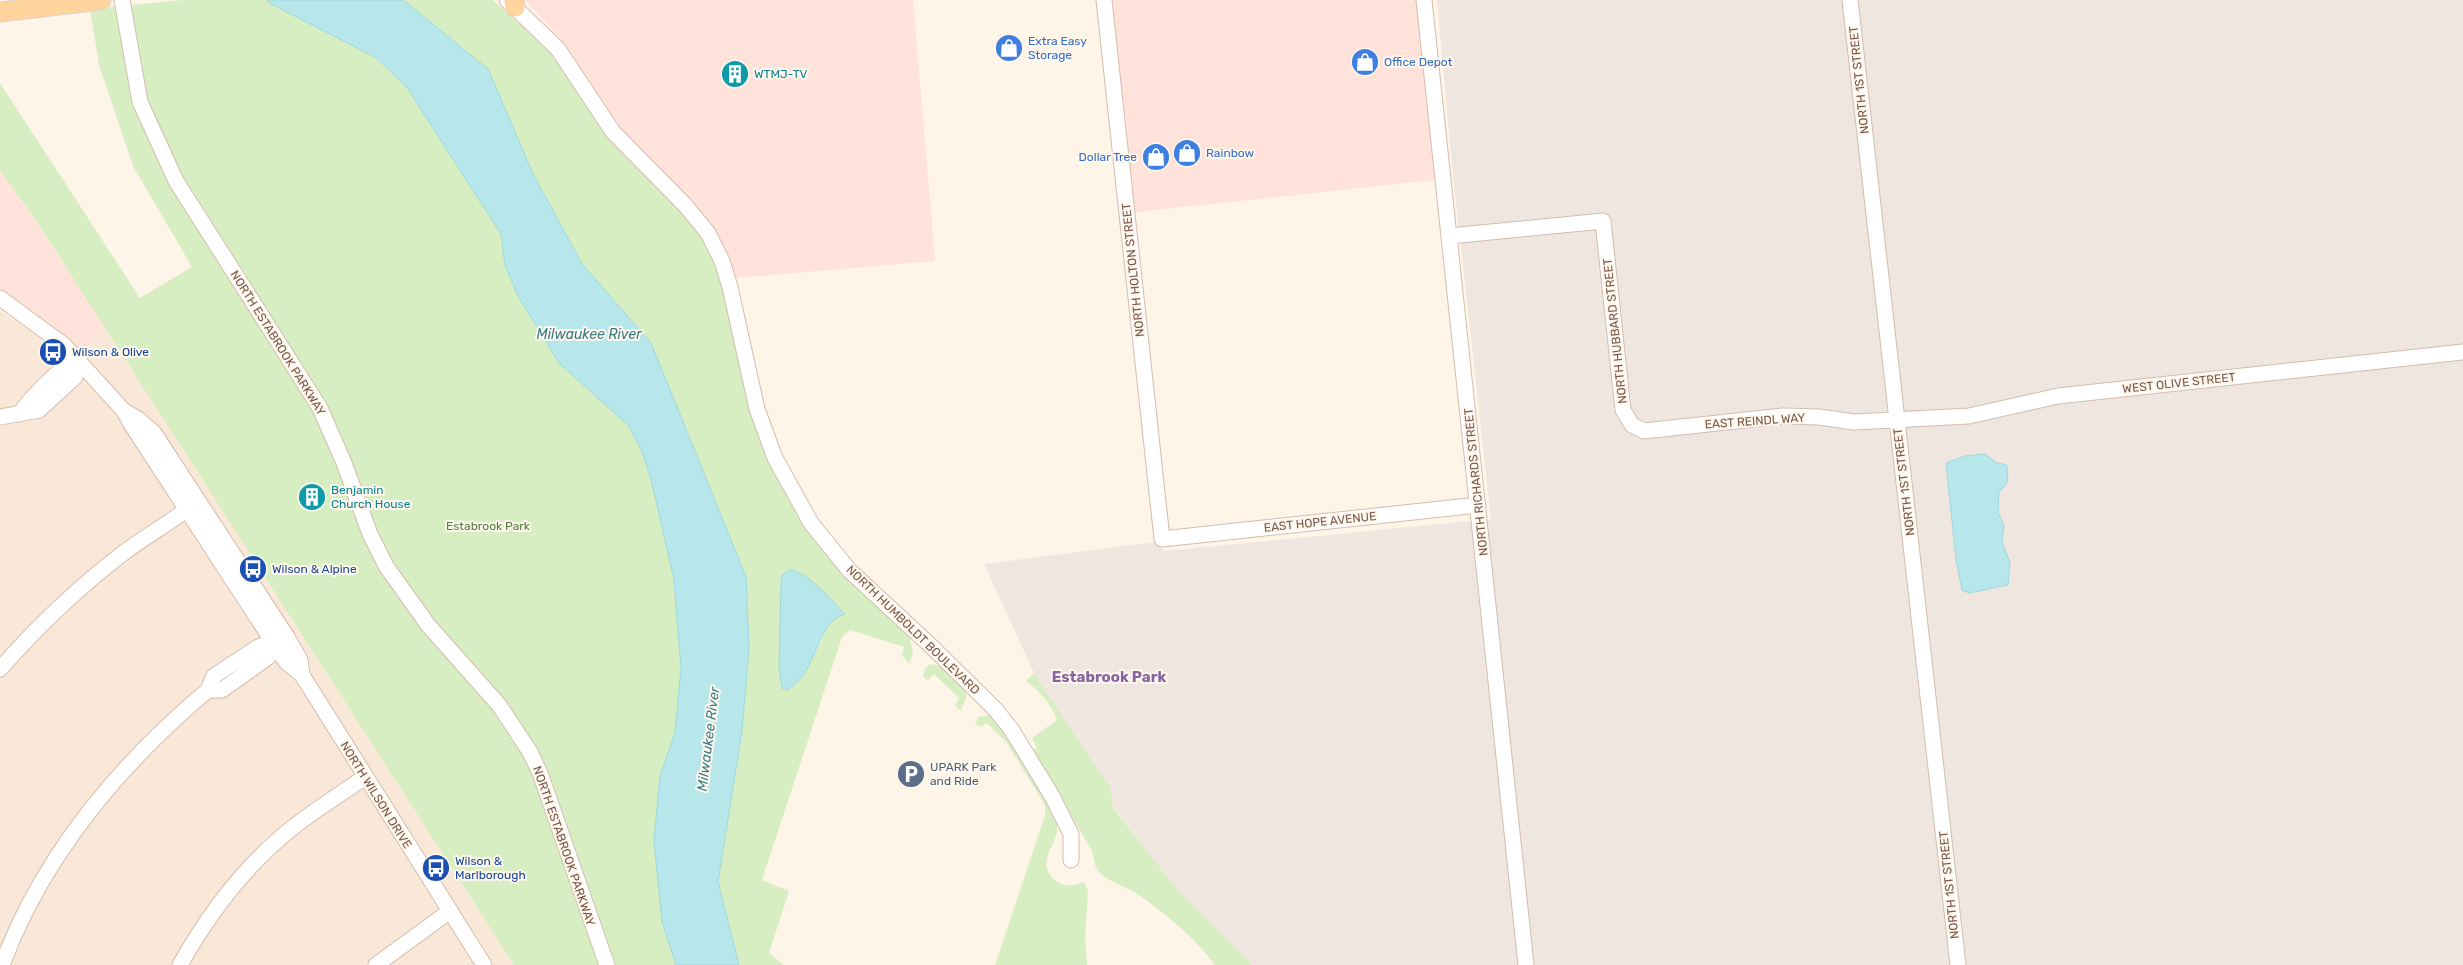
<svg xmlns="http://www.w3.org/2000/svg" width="2463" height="965" viewBox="0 0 2463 965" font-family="Rubik,sans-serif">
  <rect width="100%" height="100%" fill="#fef4e7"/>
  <polygon fill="#f9e8d7" points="0,311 37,336 69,368 79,360 104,326 514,965 0,965"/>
  <g fill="#ffe3da">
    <polygon points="525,0 913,0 935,261 735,278 729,257 707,219 693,201 632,143 610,115 562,40"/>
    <polygon points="1104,0 1424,0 1444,179 1127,213"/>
    <polygon points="0,170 39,225 104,326 79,360 0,298"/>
  </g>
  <polygon fill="#efe6e0" points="1437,0 2463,0 2463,965 1252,965 1178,890 1113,807 1111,789 1034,673 984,564 1155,542 1165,551 1491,519 1453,176"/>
  <g fill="#d7eec3" fill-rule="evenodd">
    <polygon points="183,0 267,0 271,4 375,57 406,86 501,234 505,266 518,296 559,363 629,426 641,449 651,479 674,580 681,668 675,733 660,776 662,921 676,965 514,965 39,225 0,170 0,83 140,298 192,267 133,166 99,65 90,9"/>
    <path d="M403,0h90l64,59 62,90 52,49 26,29 22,43 34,151 20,51 35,60 27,33 74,70 4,18 -3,10h-2l-6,-8 2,-8 -54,-17 -8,7 -80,243 27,11 -20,62 15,12h-45l-21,-83 24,-151 7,-84 -3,-70 -95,-234 -69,-79 -49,-89 -45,-106zM782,575l54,41 -10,9 -5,17 -42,26z"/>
    <path d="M930,664c15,0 26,15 36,24v10l-5,13 -6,-5 4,-8 -25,-24 -6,6 -5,-3 2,-9z"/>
    <path d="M1034,673l77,116 2,19 65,82 74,75h-37c-21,-28 -48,-50 -76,-70 -12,-8 -31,-13 -40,-23 -6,-7 -4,-13 -7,-21l-59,-101 4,-2 -5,-10 25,-18c-6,-16 -17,-29 -31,-39z"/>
    <path d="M991,715c19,25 35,51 50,78 6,10 14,20 16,31 3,19 -19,32 -7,51 8,11 22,13 34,7l4,9 -3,47 2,27h-92l50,-150v-10l-38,-62 -20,-20 -6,4 -6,-3 3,-7z"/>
  </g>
  <g fill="#b8e7eb" stroke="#9dd8de">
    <polygon points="267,0 403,0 488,69 533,174 582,264 651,343 746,577 749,647 742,731 718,882 739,965 676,965 662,921 654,841 660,776 675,733 681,668 674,580 651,479 641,449 629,426 559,363 518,296 505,265 501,234 406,86 375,57 271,4"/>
    <polygon points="1985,454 1997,463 2007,465 2008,482 1999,492 1998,513 2004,525 2002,542 2010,563 2008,585 1969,593 1962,590 1956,560 1946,463 1965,456"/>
    <path d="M790,570c17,1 42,31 55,44 -30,8 -26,56 -57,76l-6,-2 -3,-20 2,-84 1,-9z"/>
  </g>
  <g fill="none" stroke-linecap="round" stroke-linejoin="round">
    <defs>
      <g id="minor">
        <polyline points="122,0 140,102 176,181 320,408 344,463 370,534 386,566 428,625 499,705 530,752 540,773 607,965"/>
        <polyline points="507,0 558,49 613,132 685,205 708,233 722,261 730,287 757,409 775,458 811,523 849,570 932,647 995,709 1011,729 1052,796 1071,834 1071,860"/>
        <polyline points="1104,0 1162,539 1478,505"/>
        <polyline points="1424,0 1526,965"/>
        <polyline points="1850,0 1958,965"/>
        <polyline points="1450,236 1603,221 1623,410 1632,425 1644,431 1783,416 1819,417 1854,422 1969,416 2058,396 2463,352"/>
        <polyline points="0,298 64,345 124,411 131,424 286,662 302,675"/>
        <polyline points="124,411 138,419 154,433 287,637 300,660 302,675 484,965"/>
        <path d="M19,414c16,-20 37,-44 60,-54"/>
        <polyline points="0,417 39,410 75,377 79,360"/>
        <polygon points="287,637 267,658 222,690 208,690 214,676 258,647"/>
        <path d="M0,669c37,-42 78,-81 122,-115 24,-18 49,-32 72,-50"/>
        <path d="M2,965c41,-110 118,-201 206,-275"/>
        <path d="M180,965c29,-52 68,-103 116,-140 22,-17 46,-32 69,-48"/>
        <polyline points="376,965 450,911"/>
      </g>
      <g id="major">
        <polyline points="514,0 515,7"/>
        <polyline points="0,12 101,0"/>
      </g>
    </defs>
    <use href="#minor" stroke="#d5bcad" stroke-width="17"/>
    <use href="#major" stroke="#ddd3cf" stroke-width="21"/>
    <use href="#minor" stroke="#fff" stroke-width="15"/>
    <use href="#major" stroke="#ffd49d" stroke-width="19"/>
  </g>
  <defs>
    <symbol id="shop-disc" viewBox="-11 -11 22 22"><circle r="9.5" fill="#3f7fe0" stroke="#fff8ef"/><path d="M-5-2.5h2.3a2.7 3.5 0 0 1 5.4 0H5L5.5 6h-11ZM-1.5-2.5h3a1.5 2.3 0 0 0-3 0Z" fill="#fff"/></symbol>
    <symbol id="building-disc" viewBox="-11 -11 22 22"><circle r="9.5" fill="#0f9aa8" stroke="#fff8ef"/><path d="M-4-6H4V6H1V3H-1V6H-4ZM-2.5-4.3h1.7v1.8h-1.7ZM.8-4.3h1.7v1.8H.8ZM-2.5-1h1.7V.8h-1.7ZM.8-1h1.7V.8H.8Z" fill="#fff"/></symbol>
    <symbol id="bus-disc" viewBox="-11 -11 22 22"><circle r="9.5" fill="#1a4fb4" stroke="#fff8ef"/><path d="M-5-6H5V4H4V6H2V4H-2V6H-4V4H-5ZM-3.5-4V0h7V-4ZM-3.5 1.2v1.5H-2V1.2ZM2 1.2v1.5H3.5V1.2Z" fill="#fff"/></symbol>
    <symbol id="parking-disc" viewBox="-11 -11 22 22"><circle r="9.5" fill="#5c6f8a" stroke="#fff8ef"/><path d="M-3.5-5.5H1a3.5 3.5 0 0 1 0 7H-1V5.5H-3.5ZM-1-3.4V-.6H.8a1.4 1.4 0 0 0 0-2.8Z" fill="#fff"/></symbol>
  </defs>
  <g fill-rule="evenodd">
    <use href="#shop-disc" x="993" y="32" width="32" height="32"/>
    <use href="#shop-disc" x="1349" y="46" width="32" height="32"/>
    <use href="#building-disc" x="719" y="58" width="32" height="32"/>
    <use href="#shop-disc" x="1171" y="137" width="32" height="32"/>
    <use href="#shop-disc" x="1140" y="141" width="32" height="32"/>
    <use href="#bus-disc" x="37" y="336" width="32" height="32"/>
    <use href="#building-disc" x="296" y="481" width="32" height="32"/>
    <use href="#bus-disc" x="237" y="553" width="32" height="32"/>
    <use href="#parking-disc" x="895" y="758" width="32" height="32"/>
    <use href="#bus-disc" x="420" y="852" width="32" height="32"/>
  </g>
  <g text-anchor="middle" stroke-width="4" stroke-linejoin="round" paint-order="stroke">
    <g font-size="12" fill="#366cbe" stroke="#fff8ef" text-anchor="start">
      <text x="1028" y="45">Extra Easy<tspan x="1028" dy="14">Storage</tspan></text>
      <text x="1384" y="66">Office Depot</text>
      <text x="1206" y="157">Rainbow</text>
      <text x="1137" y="161" text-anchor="end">Dollar Tree</text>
    </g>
    <g font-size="12" fill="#0d838f" stroke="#fff8ef" text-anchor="start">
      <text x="754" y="78">WTMJ-TV</text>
      <text x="331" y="494">Benjamin<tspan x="331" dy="14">Church House</tspan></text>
    </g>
    <g font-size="12" fill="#7b5748" stroke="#fff8ef">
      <text transform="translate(1859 80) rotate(-96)" y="4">NORTH 1ST STREET</text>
      <text transform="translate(1133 270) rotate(-96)" y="4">NORTH HOLTON STREET</text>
      <text transform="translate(1615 331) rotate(-96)" y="4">NORTH HUBBARD STREET</text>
      <text transform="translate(278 343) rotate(58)" y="4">NORTH ESTABROOK PARKWAY</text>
      <text transform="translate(2179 383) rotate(-6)" y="4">WEST OLIVE STREET</text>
      <text transform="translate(1755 421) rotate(-4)" y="4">EAST REINDL WAY</text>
      <text transform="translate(1476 482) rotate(-96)" y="4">NORTH RICHARDS STREET</text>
      <text transform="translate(1904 482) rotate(-97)" y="4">NORTH 1ST STREET</text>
      <text transform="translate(1320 522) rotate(-6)" y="4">EAST HOPE AVENUE</text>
      <text transform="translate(913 630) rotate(44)" y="4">NORTH HUMBOLDT BOULEVARD</text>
      <text transform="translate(376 795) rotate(58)" y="4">NORTH WILSON DRIVE</text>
      <text transform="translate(564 846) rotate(71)" y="4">NORTH ESTABROOK PARKWAY</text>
      <text transform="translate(1949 885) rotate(-96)" y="4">NORTH 1ST STREET</text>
    </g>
    <g font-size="12" fill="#164399" stroke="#fff8ef" text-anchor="start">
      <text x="72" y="356">Wilson &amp; Olive</text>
      <text x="272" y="573">Wilson &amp; Alpine</text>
      <text x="455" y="865">Wilson &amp;<tspan x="455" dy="14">Marlborough</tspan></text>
    </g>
    <g font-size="12" fill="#527c3c" stroke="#fff8ef">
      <text x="488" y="530">Estabrook Park</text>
    </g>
    <g font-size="12" fill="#4e5e75" stroke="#fff8ef" text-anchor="start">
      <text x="930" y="771">UPARK Park<tspan x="930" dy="14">and Ride</tspan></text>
    </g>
    <g font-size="14" font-style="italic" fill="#397b82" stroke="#fff8ef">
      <text x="589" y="339">Milwaukee River</text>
      <text transform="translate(708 739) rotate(-83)" y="5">Milwaukee River</text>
    </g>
    <g font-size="15" font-weight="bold" fill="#87639f" stroke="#fff8ef">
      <text x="1109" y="682">Estabrook Park</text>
    </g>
  </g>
</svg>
